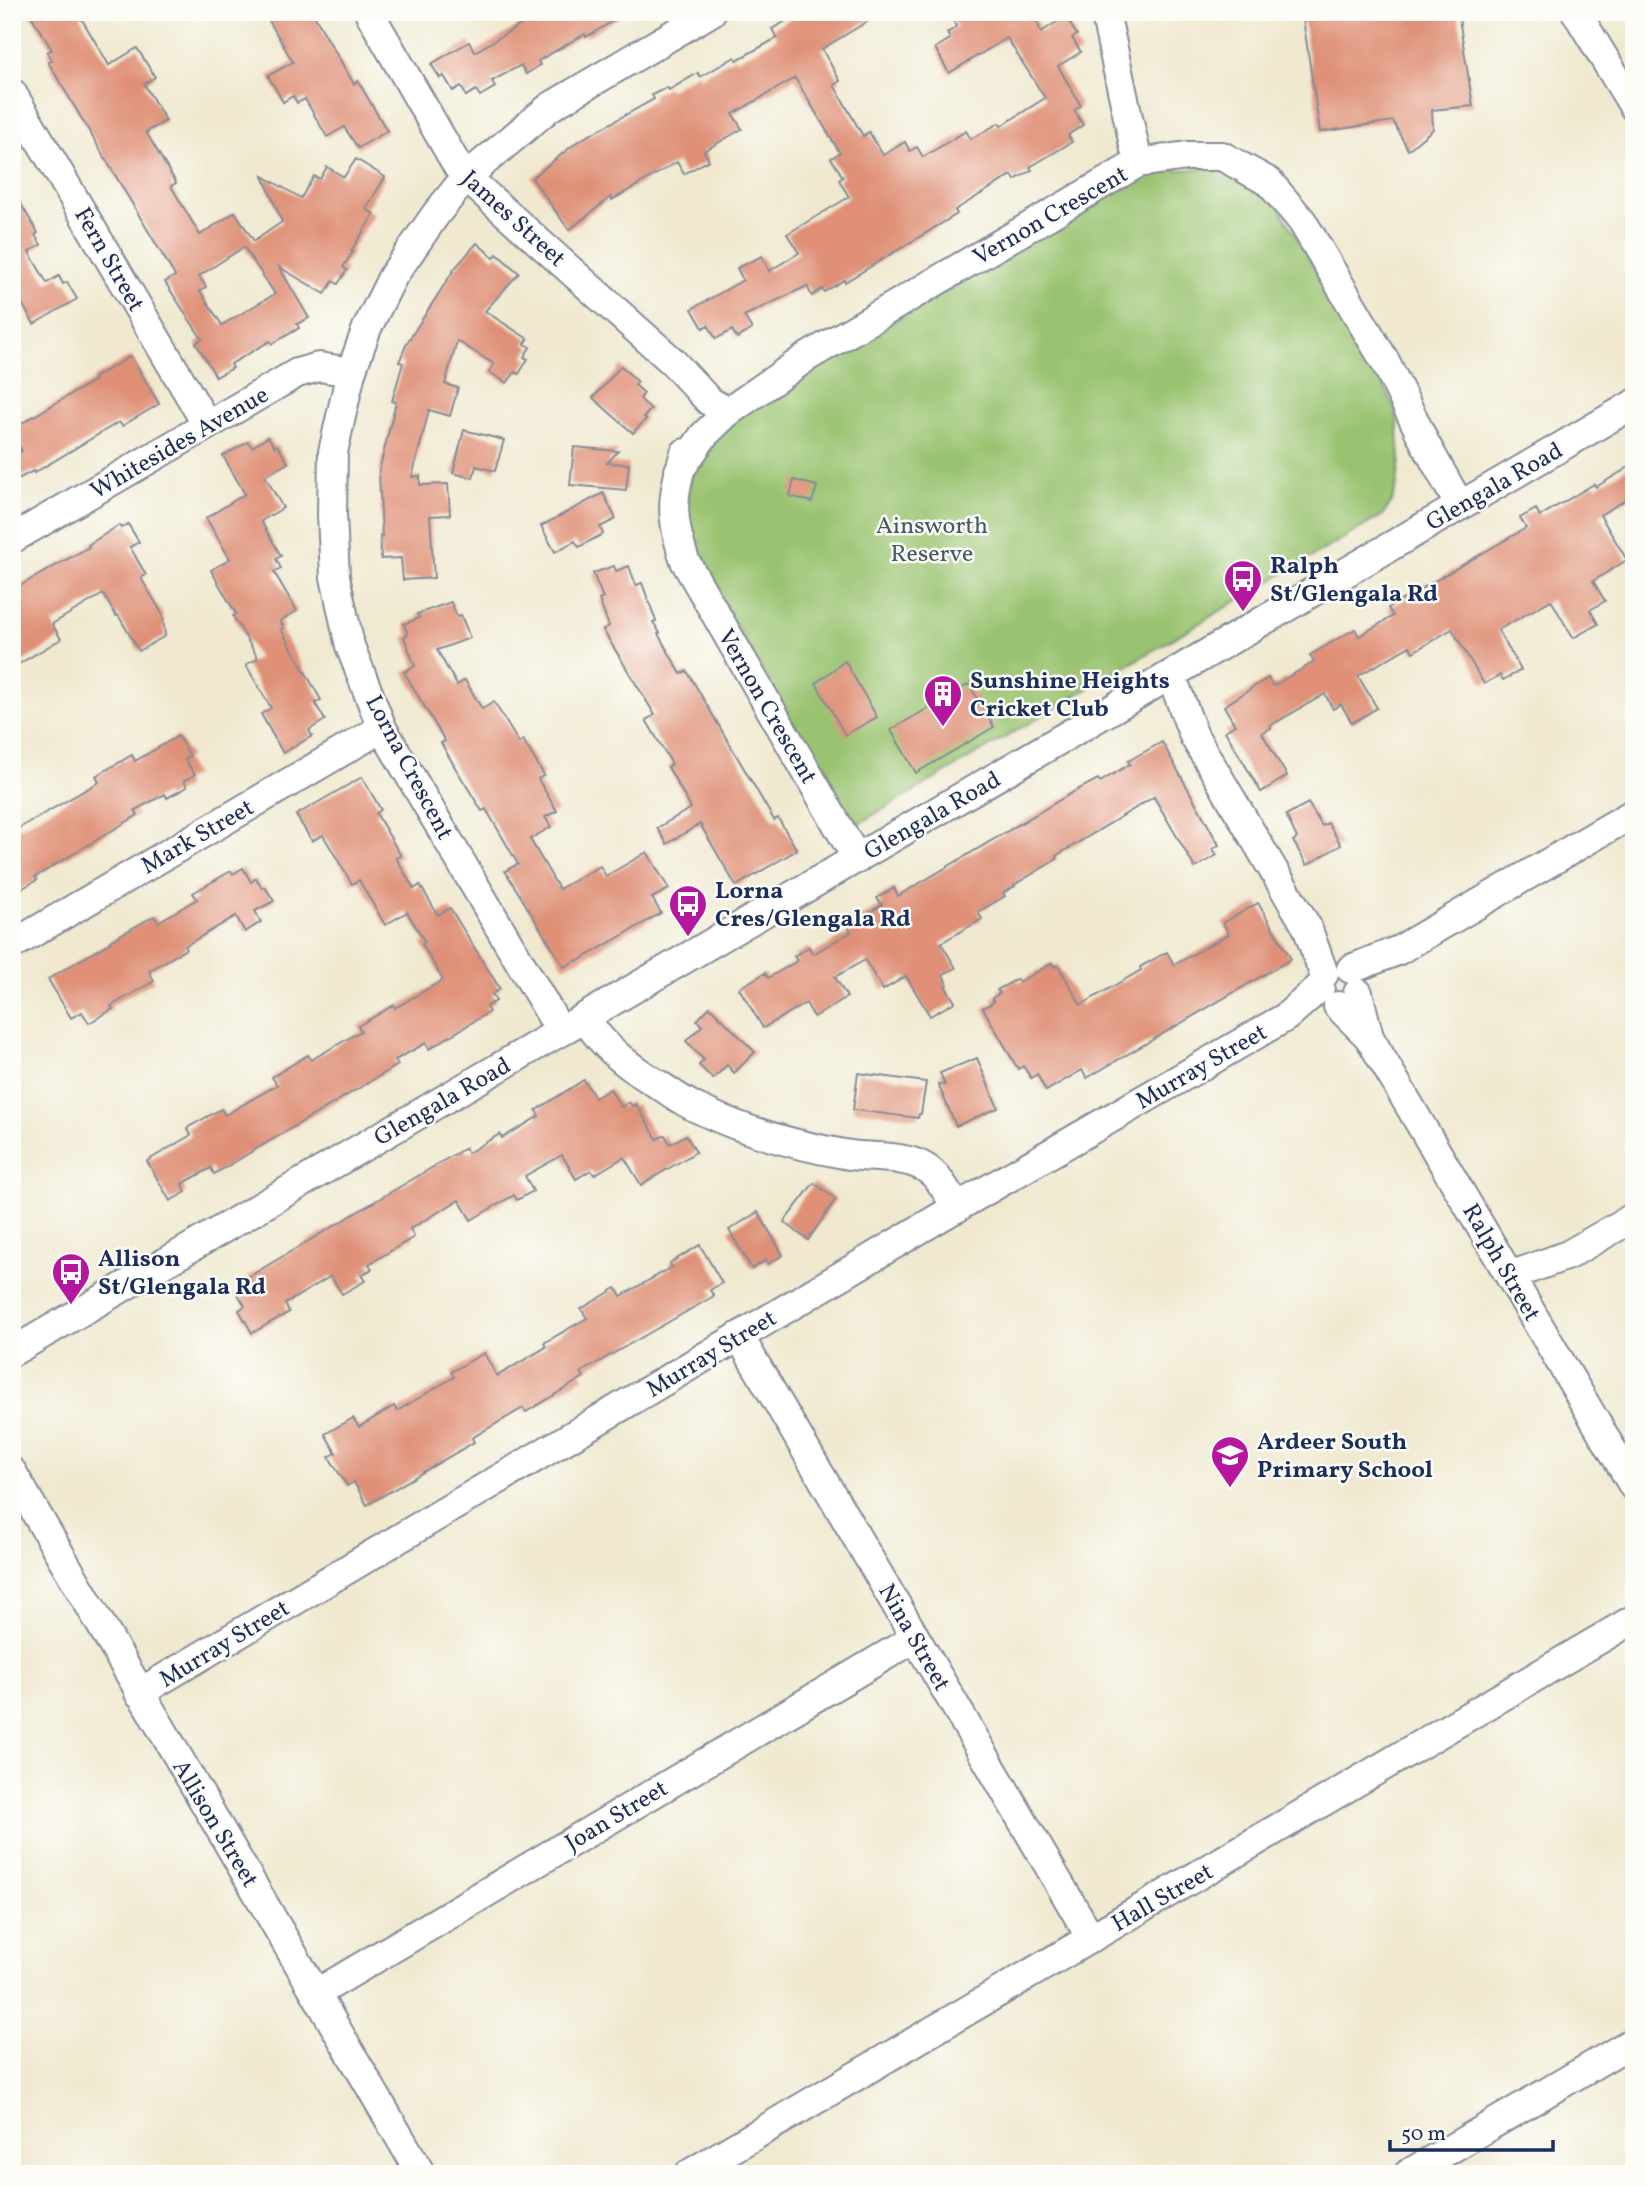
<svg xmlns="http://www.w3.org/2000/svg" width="1646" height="2186" viewBox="0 0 1646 2186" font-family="Vollkorn,serif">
  <rect width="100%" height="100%" fill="#fdfcf7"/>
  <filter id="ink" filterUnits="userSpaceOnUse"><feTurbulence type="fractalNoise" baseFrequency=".0143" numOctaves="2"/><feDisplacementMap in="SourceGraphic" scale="14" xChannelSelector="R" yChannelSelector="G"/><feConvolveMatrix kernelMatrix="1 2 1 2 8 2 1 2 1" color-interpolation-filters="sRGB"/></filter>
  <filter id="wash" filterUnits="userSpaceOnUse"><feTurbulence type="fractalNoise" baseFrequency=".00686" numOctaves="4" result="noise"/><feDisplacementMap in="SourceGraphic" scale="28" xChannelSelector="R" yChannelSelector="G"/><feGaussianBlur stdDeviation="1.57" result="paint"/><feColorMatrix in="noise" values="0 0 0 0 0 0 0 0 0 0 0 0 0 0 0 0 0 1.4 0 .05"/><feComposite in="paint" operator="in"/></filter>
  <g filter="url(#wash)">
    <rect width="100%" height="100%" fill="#f0e9d0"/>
    <polygon fill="#99c370" stroke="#5a7967" stroke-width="2" points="1215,168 1235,175 1279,207 1382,380 1397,415 1400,459 1397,484 1392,501 1383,515 858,824 846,814 694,554 685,512 693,468 741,410 1142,176 1156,171"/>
    <g id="blocks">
      <g fill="#df9077" fill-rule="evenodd">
        <path d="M29,12h52v6l28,47 28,-17 18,29 -11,7 22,37 -20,11 30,51 -5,3 29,49 35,-23 19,29 28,-19 -19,-46 38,22 13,-22 6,3 7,-12 17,10 12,-18 29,18 -19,32 8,5 -23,37 2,1 -10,15 4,3 -9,14 -5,-3 -8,13 -46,-27 30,51 -12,6 2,4 -27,16 -2,-3 -39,23 2,4 -17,9 -20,-34 6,-4 -37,-57 10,-6 -127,-214 4,-1 -5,-9 5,-2zM244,247l31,47 -53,31 -22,-34 6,-4 -7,-11z"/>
        <polygon points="264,12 312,12 354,84 358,81 387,131 358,148 344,127 327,137 305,99 297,103 293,96 283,102 268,76 293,62"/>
        <polygon points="534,12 628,12 586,37 585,34 538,61 540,65 526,74 521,65 492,81 495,87 480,96 476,90 466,96 461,86 453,91 444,76 440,78 431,64 469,42 475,52 525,22 523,18"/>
        <polygon points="802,12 883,12 822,49 840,81 834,85 863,136 869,132 883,155 905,142 910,151 917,147 923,157 966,131 971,139 999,123 1001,126 1045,98 1007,38 949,73 935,48 950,39 947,33 957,27 948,12 1033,12 1041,32 1063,18 1064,21 1067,19 1077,35 1072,38 1081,52 1058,66 1081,106 1074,110 1083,125 1068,135 1072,142 1030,167 1032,170 1015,180 1012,175 955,210 957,214 845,282 844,280 824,292 822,289 812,296 807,286 744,316 752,329 737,338 732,330 716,339 708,325 703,328 692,309 743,280 737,268 762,256 769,271 799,253 787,234 849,197 839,180 843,177 831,158 840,153 795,78 733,114 742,129 704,151 709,160 684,174 677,162 612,200 611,197 569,230 532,178 577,142 654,99 652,95 667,87 669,90 698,73 700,77 735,57 737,60 777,38 772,29"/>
        <polygon points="1302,12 1458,12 1473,106 1432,110 1433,129 1408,150 1393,121 1320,132"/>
        <polygon points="12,189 38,233 35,235 41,245 29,252 47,283 59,276 63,284 67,282 77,299 34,324 12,286"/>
        <polygon points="477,243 494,258 497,254 519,273 485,311 528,339 525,344 530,347 524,357 528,359 519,374 515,372 507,383 489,372 494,364 457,341 445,384 458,388 450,416 429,410 412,477 420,476 420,485 448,484 450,515 430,516 434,578 403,580 401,558 381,559 380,536 382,536 379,471 396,402 392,401 403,363 399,362 407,343 455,268"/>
        <polygon points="131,356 159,404 122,426 119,422 34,473 33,471 12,482 12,457 22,451 12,435 12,429 95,380 93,378"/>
        <polygon points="621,366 638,382 635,385 644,393 640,399 651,409 644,417 646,419 633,433 593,398"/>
        <polygon points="464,430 504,440 495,471 476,466 473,478 453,473"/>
        <polygon points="268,437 275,447 277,445 288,463 265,476 283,508 261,521 281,556 276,559 281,568 274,572 297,611 280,621 284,628 281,629 321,700 315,703 325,720 309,730 312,736 283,753 261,714 271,708 246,665 258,658 233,616 236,614 211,570 230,559 206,518 245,494 223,456 248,442 252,447"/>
        <polygon points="574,447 618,451 607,463 629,464 626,490 570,485"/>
        <polygon points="1634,464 1634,495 1600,515 1627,560 1593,581 1605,601 1590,610 1598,624 1573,638 1551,600 1498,630 1521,670 1503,680 1500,675 1484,684 1452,629 1413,652 1410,646 1358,676 1377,708 1352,723 1341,704 1333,709 1325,694 1270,726 1271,728 1262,733 1287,776 1261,792 1225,731 1235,725 1224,706 1268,678 1273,686 1314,662 1310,655 1355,629 1359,636 1393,616 1388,608 1526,528 1520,518 1536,509 1540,516 1594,484 1596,487"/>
        <polygon points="794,480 817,486 812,502 790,496"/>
        <polygon points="603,493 616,519 600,527 603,534 579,547 575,541 555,552 541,526"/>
        <polygon points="128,524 139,542 130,547 146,575 141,578 163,615 165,636 139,651 118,615 116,616 103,594 52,624 61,639 12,668 12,590 89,547 88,545 119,525 121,528"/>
        <polygon points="614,566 616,571 629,566 636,585 642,583 656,621 653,622 660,633 658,634 681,674 687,671 774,820 778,818 797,850 736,886 700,824 667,844 657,828 691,808 668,767 672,764 646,720 655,715 603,630 609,626 599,600 603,598 593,573"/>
        <polygon points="451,602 457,617 461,615 470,638 437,650 457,685 465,680 482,709 494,702 519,743 523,740 544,775 538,779 557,811 545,817 551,827 530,839 559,889 600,866 606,876 647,852 669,889 652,898 661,913 578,961 577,960 564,967 505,871 518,864 486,809 482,811 456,769 441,743 445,741 404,672 415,666 404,637 408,635 404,624 419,618 417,614"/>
        <polygon points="845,661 877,717 845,735 816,683"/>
        <polygon points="969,684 994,727 916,773 891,730"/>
        <polygon points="178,736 190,756 185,759 195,775 184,781 187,787 167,798 165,794 135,810 138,815 35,877 37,880 21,889 18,884 12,887 12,832 99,782 96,776 132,755 135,761"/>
        <polygon points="1162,742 1219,845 1213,849 1217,855 1195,868 1154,797 1056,856 1057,859 1014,885 1015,886 1003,893 1005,896 978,912 982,919 941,943 956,968 943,974 947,985 945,986 955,1002 930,1016 906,976 883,990 865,960 835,977 847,997 814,1017 806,1003 763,1028 739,988 765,973 768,978 797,961 794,956 809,947 813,954 851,932 848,925 882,905 877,898 894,888 898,896 1075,791 1098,779 1100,782 1130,764 1128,761"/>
        <polygon points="362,777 381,810 376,813 401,856 396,858 414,889 420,885 438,915 450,908 500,989 492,994 496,1001 486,1007 489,1012 429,1049 426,1043 395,1060 398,1065 214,1174 211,1168 182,1184 186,1192 170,1201 147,1161 191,1135 187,1128 221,1109 225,1115 277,1085 272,1077 308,1055 311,1060 361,1031 358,1026 394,1005 395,1008 443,980 422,944 425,942 407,912 385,925 359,880 352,884 323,835 312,841 296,815"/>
        <polygon points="1308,803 1322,826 1328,823 1341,845 1307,865 1293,841 1297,838 1286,815"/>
        <polygon points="243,868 251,882 256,878 262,888 265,887 274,901 255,911 261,922 245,932 236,916 185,946 186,949 149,971 154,981 111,1006 113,1009 89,1023 82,1012 71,1018 48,979 111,942 110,941 154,916 158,922 197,899 193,893 231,871 233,874"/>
        <polygon points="1258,903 1291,959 1087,1078 1082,1070 1046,1091 1037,1074 1031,1078 1023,1066 1018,1069 983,1008 994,1002 992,998 1000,993 997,990 1017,979 1019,982 1052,963 1054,967 1058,965 1081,1005 1141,970 1140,967 1167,952 1174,965 1229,934 1223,923"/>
        <polygon points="710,1007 755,1052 734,1073 727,1065 713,1079 699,1065 704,1060 686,1041 702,1026 697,1020"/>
        <polygon points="977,1058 998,1108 956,1126 938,1084 945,1085 940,1073"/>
        <polygon points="858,1073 926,1082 921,1114 919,1114 918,1118 853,1110"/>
        <polygon points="584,1080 595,1098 610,1089 621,1107 629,1102 632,1106 636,1104 657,1139 665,1135 670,1144 686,1135 696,1152 641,1185 624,1157 594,1175 591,1170 576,1179 562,1155 525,1176 533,1191 517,1200 514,1195 471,1220 459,1200 410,1229 414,1237 369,1264 372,1269 361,1275 365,1281 342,1294 331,1276 285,1304 289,1312 252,1333 239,1310 245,1306 238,1294 253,1285 248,1277 465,1148 468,1153 500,1134 502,1138 539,1116 536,1110"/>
        <polygon points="814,1183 836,1199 808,1240 784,1222"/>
        <polygon points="758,1212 783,1255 768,1264 766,1260 752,1269 729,1230"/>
        <polygon points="700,1245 722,1283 710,1290 714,1296 581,1372 584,1377 526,1412 523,1408 472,1438 474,1442 367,1505 354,1482 347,1486 329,1457 336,1453 325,1434 353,1418 359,1427 394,1406 397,1411 454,1377 451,1372 484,1353 497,1376 546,1347 544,1343 587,1318 581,1309 616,1288 621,1296 672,1267 670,1263"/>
      </g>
    </g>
  </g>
  <g filter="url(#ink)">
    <use href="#blocks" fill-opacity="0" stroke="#868c97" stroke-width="2"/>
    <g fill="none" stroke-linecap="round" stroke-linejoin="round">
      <defs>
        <g id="minor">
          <polyline points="369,12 458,167 466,177 672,361 709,401 728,412"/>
          <polyline points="1105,12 1138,163"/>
          <polyline points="1576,12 1634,107"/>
          <polyline points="12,93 207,425"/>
          <path d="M685,453c-14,44 -15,64 0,108l172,298"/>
          <polyline points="679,471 704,435 728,412 807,357 1138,163 1187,156 1222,156 1269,182 1302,221 1386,363 1426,445 1460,506"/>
          <polyline points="12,539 297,373 319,367 351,372"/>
          <polyline points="1171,675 1194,736 1307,927 1324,974"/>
          <polyline points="12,945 382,728"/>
          <polyline points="1351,969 1399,950 1634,813"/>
          <polyline points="1358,993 1369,1037"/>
          <polyline points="1338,1006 1369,1037 1634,1487"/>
          <path d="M585,1018c19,30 44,49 74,67 14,9 27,19 42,25 45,22 94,35 143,44 26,5 56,0 80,13 15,8 24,27 33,41"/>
          <polyline points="561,1032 382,728 350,646 335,577 332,515 333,452 351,372 367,328 393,276 436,214 466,177 550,107 711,12"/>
          <polyline points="1510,1276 1568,1255 1634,1217"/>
          <polyline points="739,1336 1091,1938"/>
          <polyline points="12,1352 1634,404"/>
          <path d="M12,1472c135,235 274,467 409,702"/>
          <polyline points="139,1693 942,1216 1286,1017 1320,987"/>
          <polyline points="317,1993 915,1638"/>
          <polyline points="689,2174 1634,1619"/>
          <polyline points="1408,2174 1634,2041"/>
        </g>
      </defs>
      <use href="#minor" stroke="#868c97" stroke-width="32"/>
      <use href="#minor" stroke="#fff" stroke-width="28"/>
    </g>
  </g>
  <defs>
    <symbol id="bus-pin" viewBox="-11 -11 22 30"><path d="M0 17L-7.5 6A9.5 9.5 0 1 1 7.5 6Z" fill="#b5179e" stroke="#fdfcf7"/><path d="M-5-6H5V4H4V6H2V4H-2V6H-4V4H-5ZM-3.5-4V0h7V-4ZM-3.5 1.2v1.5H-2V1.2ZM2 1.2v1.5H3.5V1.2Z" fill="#fff"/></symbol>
    <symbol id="building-pin" viewBox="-11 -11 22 30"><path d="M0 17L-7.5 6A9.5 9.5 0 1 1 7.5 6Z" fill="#b5179e" stroke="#fdfcf7"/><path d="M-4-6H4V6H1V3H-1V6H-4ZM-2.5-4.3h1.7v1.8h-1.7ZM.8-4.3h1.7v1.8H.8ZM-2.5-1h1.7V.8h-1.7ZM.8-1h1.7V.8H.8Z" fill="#fff"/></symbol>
    <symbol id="school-pin" viewBox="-11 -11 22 30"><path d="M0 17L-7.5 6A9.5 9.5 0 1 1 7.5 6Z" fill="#b5179e" stroke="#fdfcf7"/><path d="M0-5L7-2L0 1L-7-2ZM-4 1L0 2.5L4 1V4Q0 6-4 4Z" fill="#fff"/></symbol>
  </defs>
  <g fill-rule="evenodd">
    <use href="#bus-pin" x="1221" y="557" width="44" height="60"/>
    <use href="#building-pin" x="921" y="672" width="44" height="60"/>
    <use href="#bus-pin" x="666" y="882" width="44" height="60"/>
    <use href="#bus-pin" x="49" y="1250" width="44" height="60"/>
    <use href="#school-pin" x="1208" y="1433" width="44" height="60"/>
  </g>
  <g text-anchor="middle" stroke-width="5" stroke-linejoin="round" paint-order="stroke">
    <g font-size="24" fill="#1b2f5e" stroke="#fdfcf7">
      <text transform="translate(1050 215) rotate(-30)" y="8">Vernon Crescent</text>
      <text transform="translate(514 218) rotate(42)" y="8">James Street</text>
      <text transform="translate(110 259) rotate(60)" y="8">Fern Street</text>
      <text transform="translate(179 442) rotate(-30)" y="8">Whitesides Avenue</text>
      <text transform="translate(1494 486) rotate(-30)" y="8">Glengala Road</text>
      <text transform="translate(768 706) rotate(60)" y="8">Vernon Crescent</text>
      <text transform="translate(410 767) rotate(62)" y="8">Lorna Crescent</text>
      <text transform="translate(932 815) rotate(-30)" y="8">Glengala Road</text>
      <text transform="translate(197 836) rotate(-30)" y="8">Mark Street</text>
      <text transform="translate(1201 1066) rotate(-30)" y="8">Murray Street</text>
      <text transform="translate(442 1101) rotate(-30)" y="8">Glengala Road</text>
      <text transform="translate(1502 1262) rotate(60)" y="8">Ralph Street</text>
      <text transform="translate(711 1353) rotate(-31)" y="8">Murray Street</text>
      <text transform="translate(915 1637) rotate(60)" y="8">Nina Street</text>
      <text transform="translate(224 1643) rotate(-31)" y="8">Murray Street</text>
      <text transform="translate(616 1815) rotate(-31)" y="8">Joan Street</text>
      <text transform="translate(216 1823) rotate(59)" y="8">Allison Street</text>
      <text transform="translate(1162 1897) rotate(-30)" y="8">Hall Street</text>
    </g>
    <g font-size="24" fill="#415b63" stroke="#fdfcf7">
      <text x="932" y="533">Ainsworth<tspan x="932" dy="28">Reserve</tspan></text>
    </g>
    <g font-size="24" font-weight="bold" fill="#1b2f5e" stroke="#fdfcf7" text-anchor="start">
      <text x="1270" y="573">Ralph<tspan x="1270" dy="28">St/Glengala Rd</tspan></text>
      <text x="970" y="688">Sunshine Heights<tspan x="970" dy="28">Cricket Club</tspan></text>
      <text x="715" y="898">Lorna<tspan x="715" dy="28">Cres/Glengala Rd</tspan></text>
      <text x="98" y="1266">Allison<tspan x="98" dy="28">St/Glengala Rd</tspan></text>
      <text x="1257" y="1449">Ardeer South<tspan x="1257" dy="28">Primary School</tspan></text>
    </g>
  </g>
  <rect width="1646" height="2186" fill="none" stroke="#fdfcf7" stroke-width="42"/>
  <path d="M1390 2140v10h163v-10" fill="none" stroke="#1b2f5e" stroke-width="3.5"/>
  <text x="1401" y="2140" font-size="21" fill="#1b2f5e" stroke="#fdfcf7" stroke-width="5" paint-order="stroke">50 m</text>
</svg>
